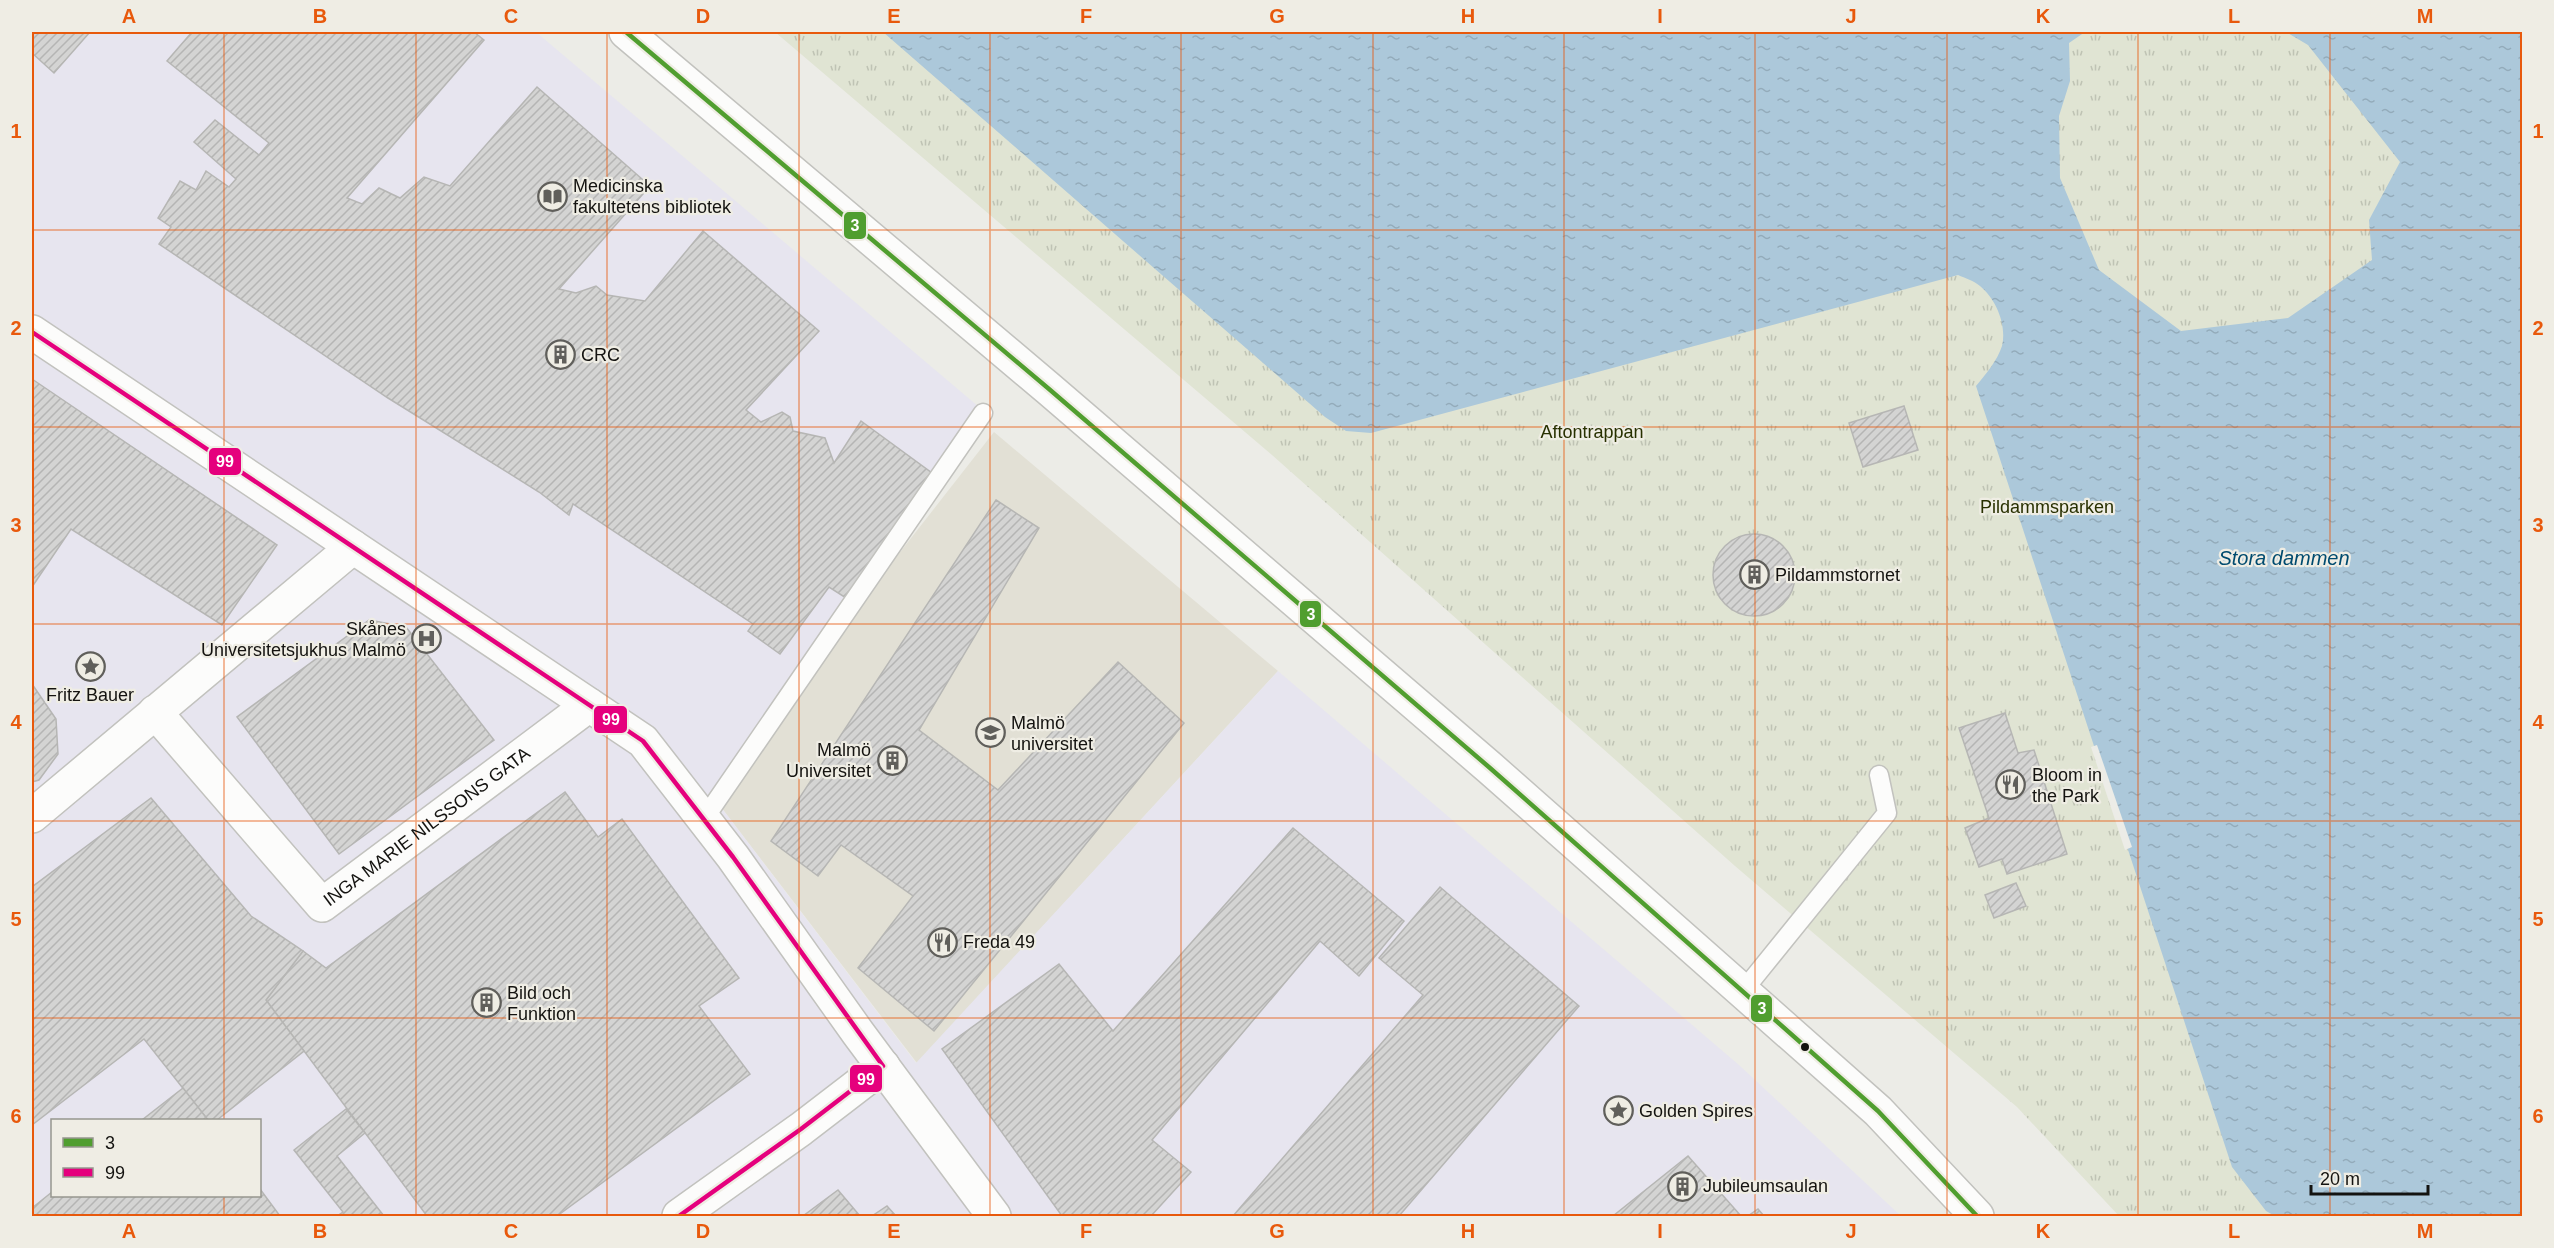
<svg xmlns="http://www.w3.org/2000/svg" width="2554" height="1248" viewBox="0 0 2554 1248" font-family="Helvetica,sans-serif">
  <defs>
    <pattern id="park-tufts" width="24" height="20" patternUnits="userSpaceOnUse" patternTransform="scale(1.5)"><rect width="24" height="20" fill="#e0e4d3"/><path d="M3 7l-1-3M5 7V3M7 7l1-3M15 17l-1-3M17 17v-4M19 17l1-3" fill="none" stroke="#bfc3b4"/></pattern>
    <pattern id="water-ripples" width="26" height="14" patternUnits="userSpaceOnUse" patternTransform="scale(1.5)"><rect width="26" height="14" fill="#acc8da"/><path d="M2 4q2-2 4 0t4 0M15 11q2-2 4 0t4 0" fill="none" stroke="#93abba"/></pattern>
    <pattern id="building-hatch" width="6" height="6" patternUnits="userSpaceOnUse" patternTransform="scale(1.5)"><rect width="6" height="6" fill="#d4d4d3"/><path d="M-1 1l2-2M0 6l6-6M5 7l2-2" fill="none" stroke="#b5b5b4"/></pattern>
  </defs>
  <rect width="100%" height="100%" fill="#ecece7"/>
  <polygon fill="#e2e0d5" points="994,432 1278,671 917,1063 711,794"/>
  <path fill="#e7e5ef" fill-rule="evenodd" d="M32,32h504l443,375 -268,387 205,269 362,-392 461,394 162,151h-1869zM52,1120h208v76h-208z"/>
  <polygon fill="url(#park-tufts)" points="775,32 2522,32 2522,1216 2119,1216 2017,1107 1735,866 1272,455"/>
  <path fill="url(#water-ripples)" d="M883,32h1202l-16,11 1,38 -11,35 1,62 39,92 82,61 107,-13 84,-58 -3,-40 31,-58 -92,-117 -22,-13h236v1184h-247l-9,-5 -34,-44 -256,-781c10,-12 21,-25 26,-40 5,-21 -6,-47 -22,-60 -6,-5 -15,-8 -22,-11l-587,158 -25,-2 -21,-14z"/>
  <polygon fill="#ecece7" points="2097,745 2132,847 2125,850 2091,747"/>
  <g fill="url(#building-hatch)" stroke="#b6b6b4" stroke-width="1.5">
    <polygon points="32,32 90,32 54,73 32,53"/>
    <polygon points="192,32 474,32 484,40 347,198 362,204 379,188 400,198 424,177 450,186 537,87 650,186 559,289 576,293 596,286 607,295 645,301 703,231 819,331 746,410 761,422 782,412 790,417 793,431 825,438 834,463 861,421 932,473 846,598 829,587 780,654 748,631 753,624 573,504 569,515 539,492 388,398 159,244 171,227 158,218 180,181 196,190 206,171 229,187 236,179 194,142 215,120 259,155 269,143 167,61"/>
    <polygon points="32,379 277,545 222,625 71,529 32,587"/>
    <polygon points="1904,406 1918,450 1863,467 1849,423"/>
    <polygon points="996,500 1039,528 919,730 998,790 1118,662 1184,723 934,1031 858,968 913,896 841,845 818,876 771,841"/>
    <circle cx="1754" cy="575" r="41"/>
    <polygon points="369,620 406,627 494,740 339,854 237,717"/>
    <polygon points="32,684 56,719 58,754 39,780 32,782"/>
    <polygon points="2005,713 2018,753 2034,750 2067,854 2007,874 2002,859 1979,867 1965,828 1989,818 1959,728"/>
    <polygon points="565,792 598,837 622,819 739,978 699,1006 750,1074 557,1216 427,1216 266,1000 303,951 326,968"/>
    <polygon points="151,798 251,916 303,951 266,1000 304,1051 217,1120 208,1120 144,1039 32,1125 32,887"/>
    <polygon points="1293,828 1404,921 1359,976 1320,941 1152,1140 1191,1172 1151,1216 1062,1216 942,1049 1059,964 1113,1031"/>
    <polygon points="2016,883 2026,906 1994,918 1985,895"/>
    <polygon points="1440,887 1579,1006 1399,1216 1233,1216 1423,995 1379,958"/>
    <polygon points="183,1088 208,1120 142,1120"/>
    <polygon points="346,1109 365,1133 337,1156 384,1216 337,1216 343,1212 294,1150"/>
    <polygon points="1688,1156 1741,1216 1613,1216"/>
    <polygon points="260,1189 280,1216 33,1216 32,1214 32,1208 52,1192 52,1196 260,1196"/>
    <polygon points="838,1190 860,1216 803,1216"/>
    <polygon points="887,1206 896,1216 872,1216"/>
    <polygon points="1758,1209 1764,1216 1748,1216"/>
  </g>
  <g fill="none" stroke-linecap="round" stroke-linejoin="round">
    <defs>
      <g id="lane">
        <polyline points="704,819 983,413"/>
        <polyline points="1743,991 1887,813 1879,775"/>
      </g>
      <g id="street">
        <polyline points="32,332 643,741 733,857 858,1033 994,1216"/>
        <path id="s1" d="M155,712l167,193 267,-200"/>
        <polyline points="32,816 353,547"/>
        <polyline points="679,1216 801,1129 883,1066"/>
      </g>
      <polyline id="secondary" points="626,32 1049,389 1490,768 1878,1111 1977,1216"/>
    </defs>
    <use href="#lane" stroke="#c2c2be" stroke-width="21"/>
    <use href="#street" stroke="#c2c2be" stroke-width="36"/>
    <use href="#secondary" stroke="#c2c2be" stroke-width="36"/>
    <use href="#lane" stroke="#fcfcfb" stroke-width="18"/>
    <use href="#street" stroke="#fcfcfb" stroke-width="33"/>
    <use href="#secondary" stroke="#fcfcfb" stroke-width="33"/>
    <defs>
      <polyline id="bus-1" points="626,32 1049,389 1490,768 1878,1111 1977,1216"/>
      <polyline id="bus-2" points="32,332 643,741 733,857 883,1066 801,1129 679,1216"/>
    </defs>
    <use href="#bus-1" stroke="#efede4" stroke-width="9"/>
    <use href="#bus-2" stroke="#efede4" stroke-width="9"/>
    <use href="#bus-1" stroke="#509e2f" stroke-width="4.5"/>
    <use href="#bus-2" stroke="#e5007d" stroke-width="4.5"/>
  </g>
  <path fill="none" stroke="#e8590c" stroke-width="1.5" stroke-opacity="0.55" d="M224,32v1088M416,32v1184M607,32v1184M799,32v1184M990,32v1184M1181,32v1184M1373,32v1184M1564,32v1184M1755,32v1184M1947,32v1184M2138,32v1184M2330,32v1184M32,230h2490M32,427h2490M32,624h2490M32,821h2490M32,1018h2490M224,1196v20"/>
  <defs>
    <symbol id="library-ring" viewBox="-11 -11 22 22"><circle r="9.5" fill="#efede4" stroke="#605f5b" stroke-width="1.5"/><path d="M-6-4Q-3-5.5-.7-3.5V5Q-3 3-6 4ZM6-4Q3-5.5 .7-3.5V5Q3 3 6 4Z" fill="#605f5b"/></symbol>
    <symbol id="building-ring" viewBox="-11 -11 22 22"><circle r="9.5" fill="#efede4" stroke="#605f5b" stroke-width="1.5"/><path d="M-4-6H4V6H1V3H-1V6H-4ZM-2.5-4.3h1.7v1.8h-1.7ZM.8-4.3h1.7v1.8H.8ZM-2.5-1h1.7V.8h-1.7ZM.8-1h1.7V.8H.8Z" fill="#605f5b"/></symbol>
    <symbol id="hospital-ring" viewBox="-11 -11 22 22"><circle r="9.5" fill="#efede4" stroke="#605f5b" stroke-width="1.5"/><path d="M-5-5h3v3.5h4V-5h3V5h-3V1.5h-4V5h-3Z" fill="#605f5b"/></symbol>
    <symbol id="sight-ring" viewBox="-11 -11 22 22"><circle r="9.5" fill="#efede4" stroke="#605f5b" stroke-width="1.5"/><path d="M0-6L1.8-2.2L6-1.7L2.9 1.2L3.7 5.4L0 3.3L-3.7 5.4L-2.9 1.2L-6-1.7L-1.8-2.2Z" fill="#605f5b"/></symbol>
    <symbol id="university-ring" viewBox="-11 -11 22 22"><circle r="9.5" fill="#efede4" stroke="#605f5b" stroke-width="1.5"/><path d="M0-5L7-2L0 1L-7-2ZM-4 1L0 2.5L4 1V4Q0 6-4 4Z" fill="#605f5b"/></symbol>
    <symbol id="restaurant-ring" viewBox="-11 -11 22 22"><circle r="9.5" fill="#efede4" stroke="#605f5b" stroke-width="1.5"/><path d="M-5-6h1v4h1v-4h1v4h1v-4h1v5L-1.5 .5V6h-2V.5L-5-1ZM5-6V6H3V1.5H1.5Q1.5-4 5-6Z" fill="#605f5b"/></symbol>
  </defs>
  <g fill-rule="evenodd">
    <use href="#library-ring" x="536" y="180" width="33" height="33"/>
    <use href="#building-ring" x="544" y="338" width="33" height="33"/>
    <use href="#building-ring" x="1738" y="558" width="33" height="33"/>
    <use href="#hospital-ring" x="410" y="622" width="33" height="33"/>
    <use href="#sight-ring" x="74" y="650" width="33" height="33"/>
    <use href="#university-ring" x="974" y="716" width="33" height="33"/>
    <use href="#building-ring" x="876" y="744" width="33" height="33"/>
    <use href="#restaurant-ring" x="1994" y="768" width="33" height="33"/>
    <use href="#restaurant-ring" x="926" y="926" width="33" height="33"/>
    <use href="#building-ring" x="470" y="986" width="33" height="33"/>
    <use href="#sight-ring" x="1602" y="1094" width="33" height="33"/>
    <use href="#building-ring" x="1666" y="1170" width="33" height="33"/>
  </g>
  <circle fill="#141310" stroke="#efede4" stroke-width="2" cx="1805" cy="1047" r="5"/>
  <g text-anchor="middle" stroke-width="4.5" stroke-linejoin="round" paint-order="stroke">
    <g font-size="18" fill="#141310" stroke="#efede4" text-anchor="start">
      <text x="573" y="192">Medicinska<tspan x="573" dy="21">fakultetens bibliotek</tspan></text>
      <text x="581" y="361">CRC</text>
      <text x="1775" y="581">Pildammstornet</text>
      <text x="406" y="635" text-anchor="end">Skånes<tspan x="406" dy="21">Universitetsjukhus Malmö</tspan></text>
      <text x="90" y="701" text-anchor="middle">Fritz Bauer</text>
      <text x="1011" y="729">Malmö<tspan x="1011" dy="21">universitet</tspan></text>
      <text x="871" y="756" text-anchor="end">Malmö<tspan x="871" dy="21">Universitet</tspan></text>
      <text x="2032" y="781">Bloom in<tspan x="2032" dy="21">the Park</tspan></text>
      <text x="963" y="948">Freda 49</text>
      <text x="507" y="999">Bild och<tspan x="507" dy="21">Funktion</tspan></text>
      <text x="1639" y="1117">Golden Spires</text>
      <text x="1703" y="1192">Jubileumsaulan</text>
    </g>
    <g font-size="18" fill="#283000" stroke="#efede4">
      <text x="1592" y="438">Aftontrappan</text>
      <text x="2047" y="513">Pildammsparken</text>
    </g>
    <g font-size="18" fill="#141310" stroke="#efede4">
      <text dy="6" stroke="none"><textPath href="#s1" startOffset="386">INGA MARIE NILSSONS GATA</textPath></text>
    </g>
    <g font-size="20" font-style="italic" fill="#004b6f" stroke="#efede4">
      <text x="2284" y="565">Stora dammen</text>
    </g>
  </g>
  <g stroke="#efede4" stroke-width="2">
    <rect x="843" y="211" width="24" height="29" rx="6" fill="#509e2f"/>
    <rect x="208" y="447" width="34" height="29" rx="6" fill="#e5007d"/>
    <rect x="1299" y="600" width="23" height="28" rx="6" fill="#509e2f"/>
    <rect x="593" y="705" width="35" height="29" rx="6" fill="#e5007d"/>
    <rect x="1750" y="994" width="23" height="29" rx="6" fill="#509e2f"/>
    <rect x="849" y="1064" width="34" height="29" rx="6" fill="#e5007d"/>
  </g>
  <g font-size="16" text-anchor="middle" font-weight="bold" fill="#fff">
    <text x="855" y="231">3</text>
    <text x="225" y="467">99</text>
    <text x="1311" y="620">3</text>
    <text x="611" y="725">99</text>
    <text x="1762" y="1014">3</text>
    <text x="866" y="1085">99</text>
  </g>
  <rect width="2554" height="1248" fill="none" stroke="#efede4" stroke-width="66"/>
  <rect x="51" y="1119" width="210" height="78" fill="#efede4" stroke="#97968f" stroke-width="1.5"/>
  <rect x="63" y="1138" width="30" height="9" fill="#509e2f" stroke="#97968f" stroke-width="1.5"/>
  <text x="105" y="1149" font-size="18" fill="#141310">3</text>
  <rect x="63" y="1168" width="30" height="9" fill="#e5007d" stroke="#97968f" stroke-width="1.5"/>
  <text x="105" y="1179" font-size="18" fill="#141310">99</text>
  <path d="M2311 1185v9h117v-9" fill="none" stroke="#141310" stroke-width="3"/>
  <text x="2320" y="1185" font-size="18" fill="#141310" stroke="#efede4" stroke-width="4.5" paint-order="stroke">20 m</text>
  <rect x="33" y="33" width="2488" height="1182" fill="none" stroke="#e8590c" stroke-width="2"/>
  <g font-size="20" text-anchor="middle" font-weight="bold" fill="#e8590c">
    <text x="129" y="23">A</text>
    <text x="320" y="23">B</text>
    <text x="511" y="23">C</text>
    <text x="703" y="23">D</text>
    <text x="894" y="23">E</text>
    <text x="1086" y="23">F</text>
    <text x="1277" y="23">G</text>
    <text x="1468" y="23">H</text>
    <text x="1660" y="23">I</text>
    <text x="1851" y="23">J</text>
    <text x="2043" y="23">K</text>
    <text x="2234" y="23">L</text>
    <text x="2425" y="23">M</text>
    <text x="16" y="138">1</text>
    <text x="2538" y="138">1</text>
    <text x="16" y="335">2</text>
    <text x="2538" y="335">2</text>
    <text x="16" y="532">3</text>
    <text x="2538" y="532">3</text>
    <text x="16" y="729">4</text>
    <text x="2538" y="729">4</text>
    <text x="16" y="926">5</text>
    <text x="2538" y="926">5</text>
    <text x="16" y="1123">6</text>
    <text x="2538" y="1123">6</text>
    <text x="129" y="1238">A</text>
    <text x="320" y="1238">B</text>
    <text x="511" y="1238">C</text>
    <text x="703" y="1238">D</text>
    <text x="894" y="1238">E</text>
    <text x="1086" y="1238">F</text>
    <text x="1277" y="1238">G</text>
    <text x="1468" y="1238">H</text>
    <text x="1660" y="1238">I</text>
    <text x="1851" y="1238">J</text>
    <text x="2043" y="1238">K</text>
    <text x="2234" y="1238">L</text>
    <text x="2425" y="1238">M</text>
  </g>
</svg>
